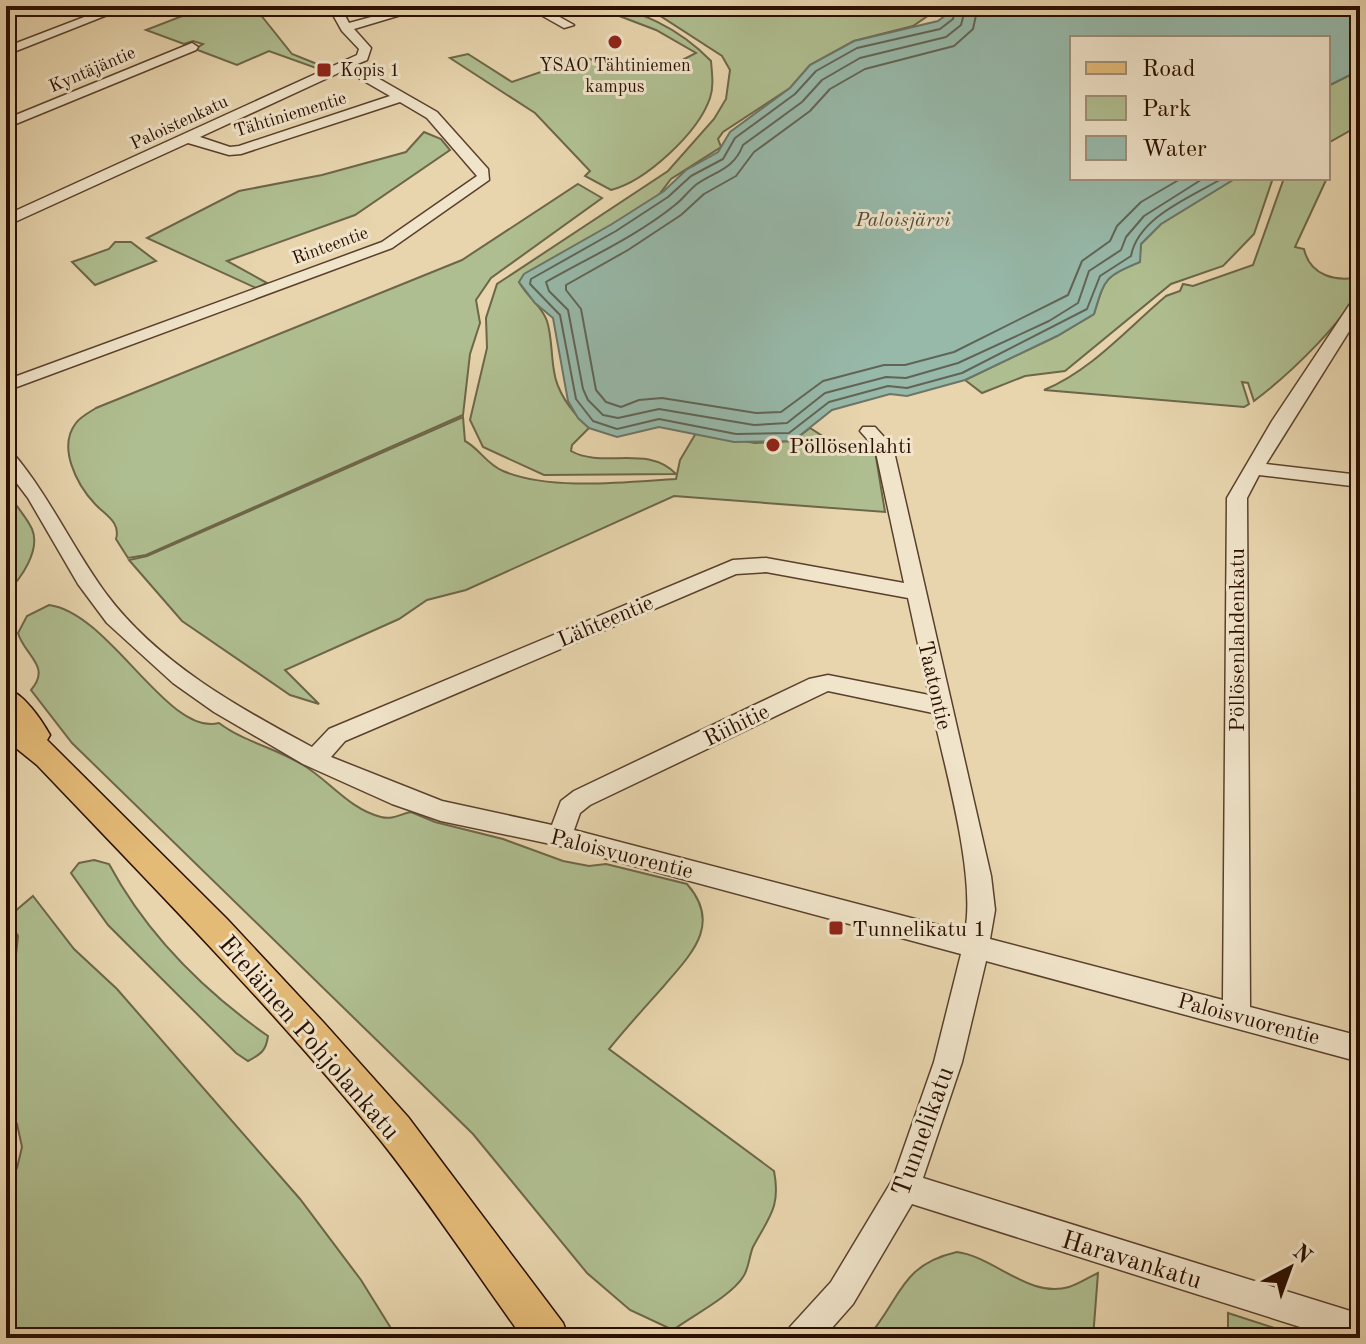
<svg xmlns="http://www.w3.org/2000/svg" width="1366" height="1344" viewBox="0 0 1366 1344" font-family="'Old Standard TT',serif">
  <rect width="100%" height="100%" fill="#e8d5ae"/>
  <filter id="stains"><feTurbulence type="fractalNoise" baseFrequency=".0025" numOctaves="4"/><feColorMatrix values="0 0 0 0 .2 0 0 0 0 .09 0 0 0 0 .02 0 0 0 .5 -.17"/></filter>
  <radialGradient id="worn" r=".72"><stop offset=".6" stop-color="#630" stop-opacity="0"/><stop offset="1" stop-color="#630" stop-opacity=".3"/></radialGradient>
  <g fill="#afbe90" stroke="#6d6648" stroke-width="2">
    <polygon points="190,6 238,6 260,14 292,54 322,66 316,68 269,51 237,65 195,49 203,44 193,41 184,44 146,30 198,10"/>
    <path d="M593,6c44,0 88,24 118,55 1,13 3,25 -1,37 -12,35 -64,83 -99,92l-26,-14 5,-5 -55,-58 -85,-55 18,-4 44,28 72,-25 33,11 33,3 19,-4 27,-14 -40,-23z"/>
    <path d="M637,6h305l-29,20 -59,15 -44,24 -20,23 -67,44 -5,7 3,8 -50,32 -13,17 -139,86c9,16 23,24 28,39 5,16 4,33 7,50 3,22 19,42 35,57l-17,17 -1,6c32,18 76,-7 105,23l-132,1 -61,-28 -13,-27 17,-72 -1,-30 11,-34 171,-113 46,-52 12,-20 4,-29 -8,-14 -71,-46z"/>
    <polygon points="1360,70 1360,125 1328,143 1328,86"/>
    <polygon points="424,132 441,139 450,150 355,215 227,261 267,283 256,288 147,238 239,191 322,175 406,152"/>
    <path d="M1236,178h37l-19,56 -31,32 -52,18 -106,87 -40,5 -43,17 -17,-13 92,-44 37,-22c11,-36 10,-37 45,-52l2,-18 20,-20z"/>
    <path d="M1284,178h43l-32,69 9,2c6,27 32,33 56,28 0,34 -78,103 -106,124l-6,-18 -6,-1 7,22 -5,3 -200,-17c47,-19 84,-62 122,-94l14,-5 3,-7 10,2 60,-21z"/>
    <path d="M578,184l24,14 -111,80 -15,22 4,23 -10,31 -7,61 -317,140 -18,3 -12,-19c5,-17 -11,-24 -21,-35 -18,-19 -38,-57 -19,-81 4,-6 14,-11 20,-15l366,-148z"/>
    <polygon points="115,242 131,242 156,261 95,285 72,262 109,249"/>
    <path d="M463,417l2,24c15,8 21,23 38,30 48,20 122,11 173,8l4,-19 16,-27 59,10 38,-2 17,-13 39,25 25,-8 11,67 -211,-16 -208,94 -39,10 -28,19 -114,51 34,34 -29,-9 -108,-74 -53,-61 18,-4z"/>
    <path d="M6,492c8,11 20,24 26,37 9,21 -11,50 -26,64z"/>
    <path d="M49,605c61,8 119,132 170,118 25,19 57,25 84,42 27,16 46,44 78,52 12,3 19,-3 30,-5l24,10 68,17 60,22 26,5 17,-2 81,20c36,41 3,71 -24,103 -18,20 -37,41 -54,62l165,122c7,36 -5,46 -21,76 -4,9 -4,22 -10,30 -12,19 -51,39 -70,53l-43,-20 -43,-37 -114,-139 -401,-391 -41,-53c21,-24 -7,-35 -13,-57l9,-17z"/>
    <path d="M94,860l15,4c37,69 95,127 159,172 -2,15 -7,18 -20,25l-12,-8 -128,-128 -37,-52 8,-10z"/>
    <polygon points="33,896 74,949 117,989 300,1199 361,1280 397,1338 6,1338 6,1182 17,1168 22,1147 17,1124 6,1107 6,1045 18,936 7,918"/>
    <path d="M957,1252c38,5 72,47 112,35 10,-3 20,-10 29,-14l-5,65h-226c34,-38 32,-73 90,-86z"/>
    <polygon points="1228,1313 1305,1338 1228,1338"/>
  </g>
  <path fill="#97b9aa" stroke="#6c7566" stroke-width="2" d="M948,6h412v64l-32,16v-48h-256v140h164l-75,46 -20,20 -1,18c-36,15 -35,16 -46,52l-37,22 -92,44 -58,16 -17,-2 -58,16 -39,31 -59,1 -75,-15 -42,10 -28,-9 -11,-10 -10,-17 -15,-83 -18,-15 -16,-21 5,-8 88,-50 52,-33 22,-21 32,-18 12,-20 60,-44 20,-23 44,-24 84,-20 9,-7z"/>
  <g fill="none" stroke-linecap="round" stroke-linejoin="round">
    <g stroke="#616455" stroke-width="2">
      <path d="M956,6l-3,13 -13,10 -83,19 -41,23 -21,23 -60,44 -12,21 -32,17 -23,21 -52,34 -85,48 -1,5 30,31 16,84 17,22 24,8 42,-10 77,15 53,-1 40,-31 59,-16 19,2 55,-15 125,-64 13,-33 31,-20c7,-39 60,-59 92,-78"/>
      <path d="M966,6l-5,19 -15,12 -86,21 -38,22 -20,22 -59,43c-9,24 -27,26 -46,39 -8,6 -14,15 -22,21 -38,31 -87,53 -129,77l3,9 19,19 15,79 5,11 15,15 15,3 41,-9 95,16 33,-2 38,-30 61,-16 20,1 52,-15 91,-42 29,-18 11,-32 32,-21 5,-13 18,-21 60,-38"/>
      <polyline points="978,6 973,29 954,46 865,69 830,89 810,111 754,152 736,176 704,194 681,215 628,250 566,285 566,290 581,309 596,390 606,402 621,407 639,400 662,398 756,413 781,412 823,381 884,365 905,365 954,352 1068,295 1082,261 1110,241 1117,226 1141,202 1182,178"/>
    </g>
    <defs>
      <g id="minor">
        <polygon points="113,6 130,6 6,55 6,47"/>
        <path d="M328,6h12l9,17 63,-17h19l-77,23 17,19 -4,12 -12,5 82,47 51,57 1,11 -97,68 -386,143v-11l376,-138 95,-66 -50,-58 -27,-16 -159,52 -12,1 -41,-12 -182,83v-11l351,-160 2,-6 -17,-18zM345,70l45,26 -151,50 -9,1 -30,-10z"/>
        <polygon points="525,6 540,6 574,25 564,28"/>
        <polygon points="192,43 198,47 196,50 6,128 6,119"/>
        <path d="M1360,296v18l-94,150 94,11v12l-101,-12 -12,23 3,509 110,29v26l-374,-101 -24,101 -39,116 437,136v24h-25l-423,-134 -59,100 -30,34h-38l5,-11 41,-45 62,-103 41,-117 27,-108 -401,-108 -119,-25 -49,-17 -89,-40 -89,-52 -41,-29 -66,-60 -29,-39 -50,-86 -22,-29v-18l7,2c37,44 60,96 94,142 51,68 132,113 205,152l17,-18 404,-169 33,-2 138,25 -29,-135 -15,-17 3,-4h12l18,20 98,429 4,34 -5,29 233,61 4,-502 45,-77 82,-123zM766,572l142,26 21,97 -101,-20 -19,4 -235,112 -13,10 -9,24 -110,-24 -111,-44 14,-16 391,-167zM828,691l105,22c13,59 43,163 32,219l-391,-102 6,-17 10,-8z"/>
      </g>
      <path id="major" d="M6,688c18,6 35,31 44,47l-3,5 180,179 97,104 84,94 155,206 6,15h-46c-47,-65 -92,-134 -142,-197 -107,-132 -227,-253 -344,-376l-31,-25z"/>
    </defs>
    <use href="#minor" stroke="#5a402c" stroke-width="3"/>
    <use href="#major" stroke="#2b0e00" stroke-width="3"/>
    <use href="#minor" fill="#f0e4ca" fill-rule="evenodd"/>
    <use href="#major" fill="#e4ba77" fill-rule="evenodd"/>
  </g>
  <g fill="#8f2418" stroke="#f0e4ca" stroke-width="3">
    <circle cx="615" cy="42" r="8"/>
    <rect x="316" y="62" width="16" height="16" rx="4"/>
    <circle cx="773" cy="445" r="8"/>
    <rect x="828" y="920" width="16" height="16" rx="4"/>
  </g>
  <g text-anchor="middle" stroke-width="6" stroke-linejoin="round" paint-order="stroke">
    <g font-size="18" fill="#2b0e00" stroke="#f0e4ca">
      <text x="615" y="71">YSAO Tähtiniemen<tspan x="615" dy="21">kampus</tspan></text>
      <text x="340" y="76" text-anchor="start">Kopis 1</text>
    </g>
    <g font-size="18" fill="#2b0e00" stroke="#f0e4ca">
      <text transform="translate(92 69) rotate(-23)" y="6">Kyntäjäntie</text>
      <text transform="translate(290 114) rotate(-17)" y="6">Tähtiniementie</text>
      <text transform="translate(179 122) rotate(-25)" y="6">Paloistenkatu</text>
      <text transform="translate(330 245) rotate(-20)" y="6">Rinteentie</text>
    </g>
    <g font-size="20" font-style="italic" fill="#514a3c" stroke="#f0e4ca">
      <text x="903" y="226">Paloisjärvi</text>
    </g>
    <g font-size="22" fill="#2b0e00" stroke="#f0e4ca" text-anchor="start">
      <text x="789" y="453">Pöllösenlahti</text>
      <text x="852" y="936">Tunnelikatu 1</text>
    </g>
    <g font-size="22" fill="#2b0e00" stroke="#f0e4ca">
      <text transform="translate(605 620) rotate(-23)" y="8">Lähteentie</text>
      <text transform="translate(1236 640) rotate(-90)" y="8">Pöllösenlahdenkatu</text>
      <text transform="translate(936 685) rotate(77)" y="8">Taatontie</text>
      <text transform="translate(736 724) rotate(-26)" y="8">Riihitie</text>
      <text transform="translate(622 853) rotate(14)" y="8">Paloisvuorentie</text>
      <text transform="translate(1249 1018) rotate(15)" y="8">Paloisvuorentie</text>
    </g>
    <g font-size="26" fill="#2b0e00" stroke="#f0e4ca">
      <text transform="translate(310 1037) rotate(49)" y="9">Eteläinen Pohjolankatu</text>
      <text transform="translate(922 1131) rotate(-70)" y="9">Tunnelikatu</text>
      <text transform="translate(1132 1259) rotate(17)" y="9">Haravankatu</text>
    </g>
  </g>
  <rect width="1366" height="1344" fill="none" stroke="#e8d5ae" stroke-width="32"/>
  <rect x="8" y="8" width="1350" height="1328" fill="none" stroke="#2b0e00" stroke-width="4"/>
  <rect x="16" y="16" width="1334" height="1312" fill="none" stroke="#2b0e00" stroke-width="2"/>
  <rect x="1070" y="36" width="260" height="144" fill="#f0e4ca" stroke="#a18e79" stroke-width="2"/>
  <rect x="1086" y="62" width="40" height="12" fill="#e4ba77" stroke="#a18e79" stroke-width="2"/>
  <text x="1142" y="76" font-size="24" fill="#2b0e00">Road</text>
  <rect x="1086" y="96" width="40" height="24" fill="#afbe90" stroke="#a18e79" stroke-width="2"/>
  <text x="1142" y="116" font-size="24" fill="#2b0e00">Park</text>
  <rect x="1086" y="136" width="40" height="24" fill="#97b9aa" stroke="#a18e79" stroke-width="2"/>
  <text x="1142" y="156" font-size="24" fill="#2b0e00">Water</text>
  <g transform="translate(1290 1268) rotate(41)" stroke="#f0e4ca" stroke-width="6" paint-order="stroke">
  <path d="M0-6L14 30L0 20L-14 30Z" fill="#2b0e00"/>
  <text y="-12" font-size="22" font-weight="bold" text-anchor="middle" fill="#2b0e00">N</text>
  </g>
  <rect width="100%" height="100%" filter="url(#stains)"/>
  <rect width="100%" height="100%" fill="url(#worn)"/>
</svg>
